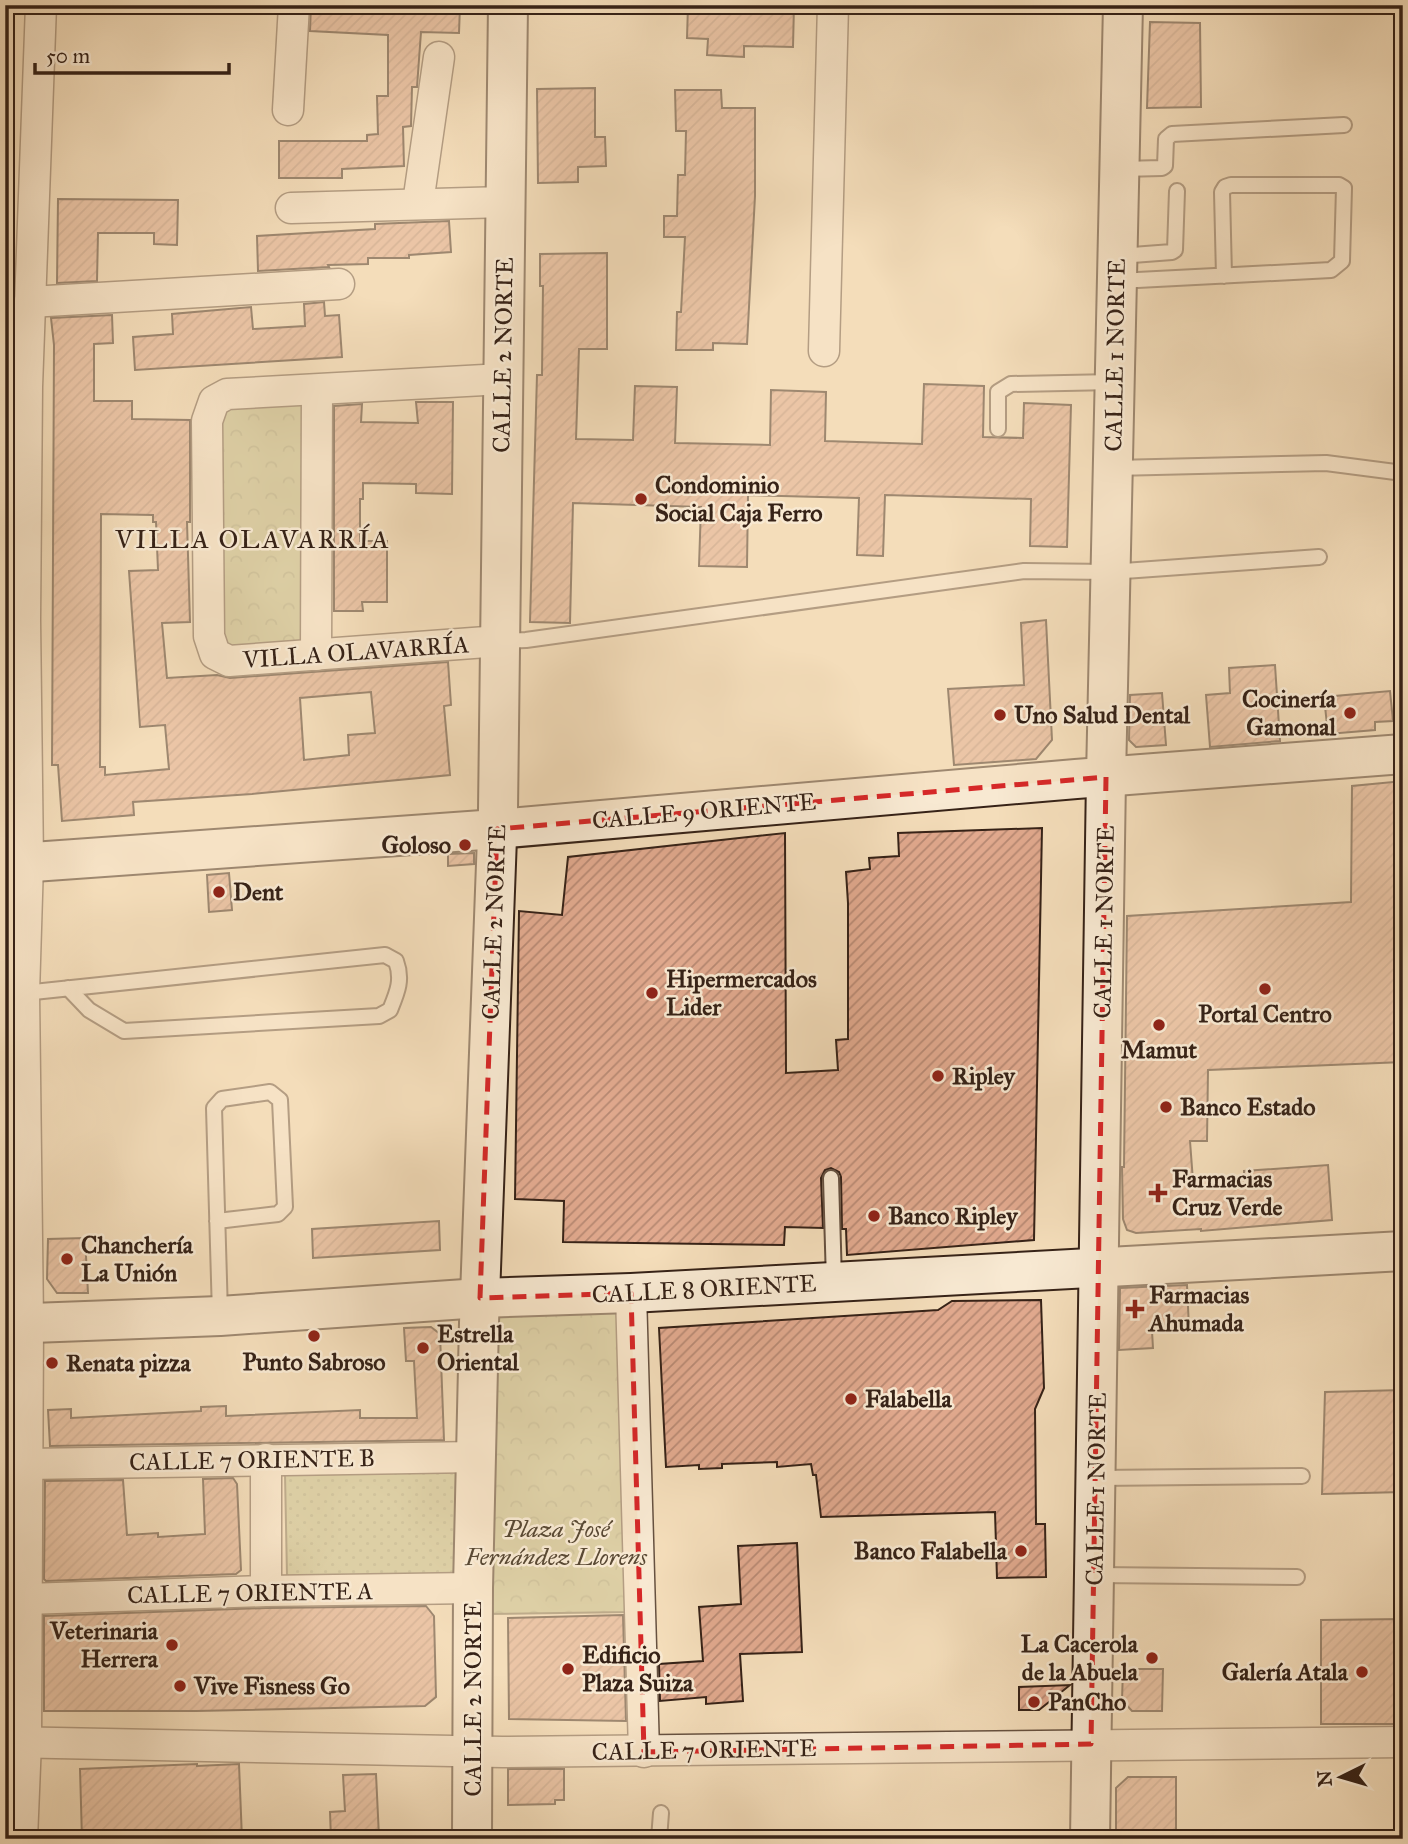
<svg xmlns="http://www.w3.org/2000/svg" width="1408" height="1844" viewBox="0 0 1408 1844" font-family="'IM FELL Great Primer',serif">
  <defs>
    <pattern id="grass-dots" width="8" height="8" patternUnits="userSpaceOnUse" patternTransform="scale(1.75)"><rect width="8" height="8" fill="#c1bf8c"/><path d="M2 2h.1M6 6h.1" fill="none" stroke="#a6a478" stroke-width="1.8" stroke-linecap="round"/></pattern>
    <pattern id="park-crowns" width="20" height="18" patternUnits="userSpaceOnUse" patternTransform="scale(1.75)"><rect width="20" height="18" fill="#c1bf8c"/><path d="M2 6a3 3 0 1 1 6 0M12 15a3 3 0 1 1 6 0" fill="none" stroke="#a6a478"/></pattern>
    <pattern id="building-hatch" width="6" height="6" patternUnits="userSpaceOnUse" patternTransform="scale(1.75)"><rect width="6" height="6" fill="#e1a98e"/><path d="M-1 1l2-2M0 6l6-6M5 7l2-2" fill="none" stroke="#b78973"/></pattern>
  </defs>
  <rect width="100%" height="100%" fill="#f4ddba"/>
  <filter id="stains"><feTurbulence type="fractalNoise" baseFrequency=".00286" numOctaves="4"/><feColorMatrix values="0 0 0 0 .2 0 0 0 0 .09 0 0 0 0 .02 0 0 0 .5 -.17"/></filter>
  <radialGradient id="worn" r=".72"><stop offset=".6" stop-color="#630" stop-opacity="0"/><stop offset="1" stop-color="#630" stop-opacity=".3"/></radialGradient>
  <polygon fill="url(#grass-dots)" stroke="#7c7052" stroke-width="2" points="459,1466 456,1577 287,1576 285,1474"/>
  <g fill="url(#park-crowns)" stroke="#7c7052" stroke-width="2">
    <polygon points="305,403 304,647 220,650 216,406"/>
    <polygon points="619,1302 630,1612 485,1614 489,1328 502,1312"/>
  </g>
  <g fill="url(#building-hatch)" stroke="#362217" stroke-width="2" fill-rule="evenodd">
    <polygon points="311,5 460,5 459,33 421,32 417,87 412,87 411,126 403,127 404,166 342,169 342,178 279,178 279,141 367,141 367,135 378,134 377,96 388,96 388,35 310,31"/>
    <polygon points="688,5 794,5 793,47 744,46 744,57 707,55 708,39 687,38"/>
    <polygon points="1150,22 1200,23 1201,107 1147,108"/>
    <polygon points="595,88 595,137 605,137 606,166 578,167 578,182 538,183 537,89"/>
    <polygon points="675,90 721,90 722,108 755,108 755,196 747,344 713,343 713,350 676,350 677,312 681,312 685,237 664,237 664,216 677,216 678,175 685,175 686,131 676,131"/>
    <polygon points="58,199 178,200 177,245 154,244 154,233 98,233 97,281 57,283"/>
    <polygon points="449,221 451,252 409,255 409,258 368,258 368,264 328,265 329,267 258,271 257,236 375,229 375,224"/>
    <polygon points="607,253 607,349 579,349 576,439 633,440 635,386 677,387 675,443 770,445 771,390 826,392 825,441 922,444 924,384 984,386 983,437 1023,438 1024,403 1071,405 1067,547 1030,546 1031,499 885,495 883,556 857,555 859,498 748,495 747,567 699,566 701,507 573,503 570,623 530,622 537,375 542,375 543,286 540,286 540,254"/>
    <polygon points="324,302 325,316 339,315 342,357 135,370 133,337 173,334 172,314 251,307 253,329 305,326 304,304"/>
    <path d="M112,315l1,28 -19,1v57h38v18l58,1v102h-3l3,100 -28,1 5,55 50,-3 13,3 218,-16 3,43 -7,1 6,69 -198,19 -119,8 1,13 -72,6 -4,-56h-6l2,-420 -3,-27zM101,514l52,1v7h3l2,48 -29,1 11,156 25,-2 4,44 -64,6v-8h-5zM371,692l4,41 -27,2 1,20 -45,5 -4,-62z"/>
    <polygon points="416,402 453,402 452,494 416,493 416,484 363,483 363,499 360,499 360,541 387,541 387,602 362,602 363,611 334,611 334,406 362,404 361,422 418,423"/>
    <polygon points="1046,620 1052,740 1036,759 954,765 948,689 1024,685 1021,623"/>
    <polygon points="1275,665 1280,741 1210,747 1206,695 1230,693 1229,668"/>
    <polygon points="1390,691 1393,721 1375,722 1375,730 1328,734 1324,697"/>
    <polygon points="1162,693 1166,745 1136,747 1129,740 1130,695"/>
    <polygon points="1403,781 1403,1062 1208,1070 1207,1141 1190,1141 1193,1181 1244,1178 1244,1171 1328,1165 1332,1220 1201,1231 1201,1229 1136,1233 1127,1230 1123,1219 1122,1167 1124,1167 1127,916 1351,902 1352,786"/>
    <polygon points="1042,828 1034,1240 847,1255 846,1229 842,1229 841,1177 839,1172 831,1168 825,1170 821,1178 823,1228 785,1227 784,1245 563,1242 564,1201 515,1199 519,911 562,915 568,857 785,833 786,1073 838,1070 836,1040 848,1039 848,903 846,872 870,869 869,858 899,856 898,833"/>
    <polygon points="474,853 474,864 448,866 448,854"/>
    <polygon points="229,873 232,910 209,912 207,875"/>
    <polygon points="439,1221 440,1250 313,1258 312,1229"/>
    <polygon points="85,1238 88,1293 57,1293 47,1279 48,1239"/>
    <polygon points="1187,1285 1189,1328 1152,1331 1153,1348 1119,1350 1120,1288"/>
    <polygon points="1041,1300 1044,1388 1035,1409 1036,1524 1045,1524 1046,1577 997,1578 995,1512 821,1517 816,1475 813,1475 811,1464 777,1467 777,1462 722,1464 722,1468 699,1469 699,1465 666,1467 659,1328 938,1310 952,1301"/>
    <polygon points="431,1327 440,1334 444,1440 50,1446 48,1410 71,1409 71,1418 201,1411 201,1407 226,1406 226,1416 360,1410 360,1418 417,1418 414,1361 406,1361 404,1328"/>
    <polygon points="1403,1390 1403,1492 1322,1494 1325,1392"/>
    <polygon points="233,1478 237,1484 241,1570 236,1574 46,1581 44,1579 45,1481 123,1480 127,1535 158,1533 158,1537 205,1534 203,1479"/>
    <polygon points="797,1543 802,1652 740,1654 743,1701 706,1704 706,1697 660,1701 659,1664 703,1661 699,1607 741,1604 738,1546"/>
    <polygon points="426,1606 434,1616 436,1697 425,1706 196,1711 44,1711 44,1616 266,1608"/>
    <polygon points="623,1615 626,1721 509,1719 508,1618"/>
    <polygon points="1403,1619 1403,1724 1321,1724 1321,1620"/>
    <polygon points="1123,1669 1163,1669 1162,1711 1132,1711 1122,1700"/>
    <polygon points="1070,1685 1039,1710 1019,1710 1019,1687"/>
    <polygon points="197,1764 197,1766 239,1764 242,1839 82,1839 80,1769"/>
    <polygon points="508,1769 564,1769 564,1800 555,1800 555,1804 508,1805"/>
    <polygon points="376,1774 379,1837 331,1839 330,1812 345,1811 343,1775"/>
    <polygon points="1128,1777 1176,1777 1176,1839 1116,1839 1116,1788"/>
  </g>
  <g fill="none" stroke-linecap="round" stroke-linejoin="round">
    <defs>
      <g id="lane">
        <polyline points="1121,169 1162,168 1165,166 1166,139 1172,134 1344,125"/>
        <polyline points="1119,256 1172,252 1175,250 1177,191"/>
        <path d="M1118,281c71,-4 142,-7 213,-11l11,-9 2,-73 -5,-3h-108l-6,2 -3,5 2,84"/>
        <polyline points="998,429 998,392 1011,384 1114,382"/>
        <polyline points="1114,468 1326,463 1403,473"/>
        <polyline points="500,641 526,640 1024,571 1110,572 1319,557"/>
        <path d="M24,993l361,-38 11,6c7,19 1,32 -6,49l-11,6 -255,15 -35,-21 -21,-22"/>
        <polyline points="831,1178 834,1281"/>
        <polyline points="217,1221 278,1214 285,1207 280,1100 270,1092 222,1099 214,1108 220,1314"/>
        <polyline points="1097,1478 1302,1476"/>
        <polyline points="1096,1575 1297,1577"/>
        <polyline points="659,1839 661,1813"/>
      </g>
      <g id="street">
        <polyline points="288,110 294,5"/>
        <polyline points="418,203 439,57"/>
        <polyline points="291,208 505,202"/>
        <polyline points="30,302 339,284"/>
        <polyline points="824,351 833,5"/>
        <polyline points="500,641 229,661 215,654 209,636 207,421 214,401 227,394 503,379"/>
        <polyline points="316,655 317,390"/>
        <polyline points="631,1293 644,1752"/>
        <polyline points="27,1464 476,1457"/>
        <polyline points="266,1591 266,1459"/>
        <polyline points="27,1599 266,1591 473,1588"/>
        <polyline points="6,1742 502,1752 1403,1742"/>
        <polyline points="22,1839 26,1742 28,1322 24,993 28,863 25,620 27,387 41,5"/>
      </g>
      <g id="secondary">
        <polyline points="5,864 497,829 1076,779 1403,754"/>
        <polyline points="5,1324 220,1316 480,1298 631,1293 1403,1251"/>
        <polyline points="472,1839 473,1588 479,1323 498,810 508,5"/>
        <polyline points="1090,1839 1106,777 1123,5"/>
      </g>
    </defs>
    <use href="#lane" stroke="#665140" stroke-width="18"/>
    <use href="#street" stroke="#665140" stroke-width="33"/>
    <use href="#secondary" stroke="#362217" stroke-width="42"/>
    <use href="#lane" stroke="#f8e9d2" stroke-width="14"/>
    <use href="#street" stroke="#f8e9d2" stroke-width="30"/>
    <use href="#secondary" stroke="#f8e9d2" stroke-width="38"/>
  </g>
  <path d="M0 0H1408V1844H0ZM1106,777l-15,967 -447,8 -13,-459 -151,5 17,-469z" fill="#f4ddba" fill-opacity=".55" fill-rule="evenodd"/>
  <path fill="none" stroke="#d62828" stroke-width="5" stroke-dasharray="14 9" stroke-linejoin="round" d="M1106,777l-15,967 -447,8 -13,-459 -151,5 17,-469z"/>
  <g fill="#8f2418" stroke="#f8e9d2" stroke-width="2.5">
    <circle cx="641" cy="499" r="7"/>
    <circle cx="1350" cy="713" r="7"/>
    <circle cx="1000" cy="715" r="7"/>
    <circle cx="465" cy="845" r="7"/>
    <circle cx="219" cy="892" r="7"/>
    <circle cx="1265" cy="989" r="7"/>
    <circle cx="652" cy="993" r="7"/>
    <circle cx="1159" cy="1025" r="7"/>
    <circle cx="938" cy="1076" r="7"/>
    <circle cx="1166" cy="1107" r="7"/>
    <path d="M1154.5 1182.5h7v7h7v7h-7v7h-7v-7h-7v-7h7z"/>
    <circle cx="874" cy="1216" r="7"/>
    <circle cx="67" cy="1259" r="7"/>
    <path d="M1131.5 1298.5h7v7h7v7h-7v7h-7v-7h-7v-7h7z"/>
    <circle cx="314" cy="1336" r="7"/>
    <circle cx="423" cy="1348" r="7"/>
    <circle cx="52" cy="1363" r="7"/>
    <circle cx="851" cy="1399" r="7"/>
    <circle cx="1021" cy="1551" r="7"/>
    <circle cx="172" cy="1645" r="7"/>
    <circle cx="1152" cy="1658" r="7"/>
    <circle cx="568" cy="1669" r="7"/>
    <circle cx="1362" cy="1672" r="7"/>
    <circle cx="180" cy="1686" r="7"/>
    <circle cx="1034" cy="1702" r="7"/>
  </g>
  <g text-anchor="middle" stroke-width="5" stroke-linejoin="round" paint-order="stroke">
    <g font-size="24" fill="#362217" stroke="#f8e9d2">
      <text transform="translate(503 355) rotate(-89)" y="8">CALLE 2 NORTE</text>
      <text transform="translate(1115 355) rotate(-89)" y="8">CALLE 1 NORTE</text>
      <text transform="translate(356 652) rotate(-4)" y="8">VILLA OLAVARRÍA</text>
      <text transform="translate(704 811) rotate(-5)" y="8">CALLE 9 ORIENTE</text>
      <text transform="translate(494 922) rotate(-88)" y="8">CALLE 2 NORTE</text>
      <text transform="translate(1104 922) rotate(-89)" y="8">CALLE 1 NORTE</text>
      <text transform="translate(704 1289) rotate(-3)" y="8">CALLE 8 ORIENTE</text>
      <text transform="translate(252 1460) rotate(-1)" y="8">CALLE 7 ORIENTE B</text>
      <text transform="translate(1096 1489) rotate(-89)" y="8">CALLE 1 NORTE</text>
      <text transform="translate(250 1593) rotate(-1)" y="8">CALLE 7 ORIENTE A</text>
      <text transform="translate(473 1699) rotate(-90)" y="8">CALLE 2 NORTE</text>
      <text transform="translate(704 1750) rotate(-1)" y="8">CALLE 7 ORIENTE</text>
    </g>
    <g font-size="24" font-weight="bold" fill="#362217" stroke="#f8e9d2" text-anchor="start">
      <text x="655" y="493">Condominio<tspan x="655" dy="28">Social Caja Ferro</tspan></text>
      <text x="1336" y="707" text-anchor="end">Cocinería<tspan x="1336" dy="28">Gamonal</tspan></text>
      <text x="1014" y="723">Uno Salud Dental</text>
      <text x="451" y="853" text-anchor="end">Goloso</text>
      <text x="233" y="900">Dent</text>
      <text x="666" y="987">Hipermercados<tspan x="666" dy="28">Lider</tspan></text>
      <text x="1265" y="1022" text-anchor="middle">Portal Centro</text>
      <text x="1159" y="1058" text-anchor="middle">Mamut</text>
      <text x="952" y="1084">Ripley</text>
      <text x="1180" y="1115">Banco Estado</text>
      <text x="1172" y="1187">Farmacias<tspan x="1172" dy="28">Cruz Verde</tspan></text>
      <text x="888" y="1224">Banco Ripley</text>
      <text x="81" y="1253">Chanchería<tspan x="81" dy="28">La Unión</tspan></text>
      <text x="1149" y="1303">Farmacias<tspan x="1149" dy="28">Ahumada</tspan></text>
      <text x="437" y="1342">Estrella<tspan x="437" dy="28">Oriental</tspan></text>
      <text x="314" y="1370" text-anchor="middle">Punto Sabroso</text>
      <text x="66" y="1371">Renata pizza</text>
      <text x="865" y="1407">Falabella</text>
      <text x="1007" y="1559" text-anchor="end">Banco Falabella</text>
      <text x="158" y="1639" text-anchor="end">Veterinaria<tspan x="158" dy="28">Herrera</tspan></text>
      <text x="1138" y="1652" text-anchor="end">La Cacerola<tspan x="1138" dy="28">de la Abuela</tspan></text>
      <text x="582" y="1663">Edificio<tspan x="582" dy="28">Plaza Suiza</tspan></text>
      <text x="1348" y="1680" text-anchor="end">Galería Atala</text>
      <text x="194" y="1694">Vive Fisness Go</text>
      <text x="1048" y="1710">PanCho</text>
    </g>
    <g font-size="24" font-style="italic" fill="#594934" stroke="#f8e9d2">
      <text x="556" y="1537">Plaza José<tspan x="556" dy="28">Fernández Llorens</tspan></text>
    </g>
    <g font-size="26" letter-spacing="2" fill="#362217" stroke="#f8e9d2">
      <text x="253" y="548">VILLA OLAVARRÍA</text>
    </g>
  </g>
  <rect width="1408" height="1844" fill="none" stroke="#f4ddba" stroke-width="28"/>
  <rect x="7" y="7" width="1394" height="1830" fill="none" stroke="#362217" stroke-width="3.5"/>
  <rect x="14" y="14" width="1380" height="1816" fill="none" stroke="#362217" stroke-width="2"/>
  <g transform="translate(1341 1777) rotate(265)" stroke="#f8e9d2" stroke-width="5" paint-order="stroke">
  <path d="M0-5L12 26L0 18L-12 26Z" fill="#362217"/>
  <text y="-10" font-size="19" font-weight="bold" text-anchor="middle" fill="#362217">N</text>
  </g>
  <path d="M35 63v10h194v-10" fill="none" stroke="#362217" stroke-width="3.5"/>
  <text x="46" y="63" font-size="21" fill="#362217" stroke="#f8e9d2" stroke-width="5" paint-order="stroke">50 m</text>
  <rect width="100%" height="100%" filter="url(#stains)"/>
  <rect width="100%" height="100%" fill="url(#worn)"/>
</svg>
